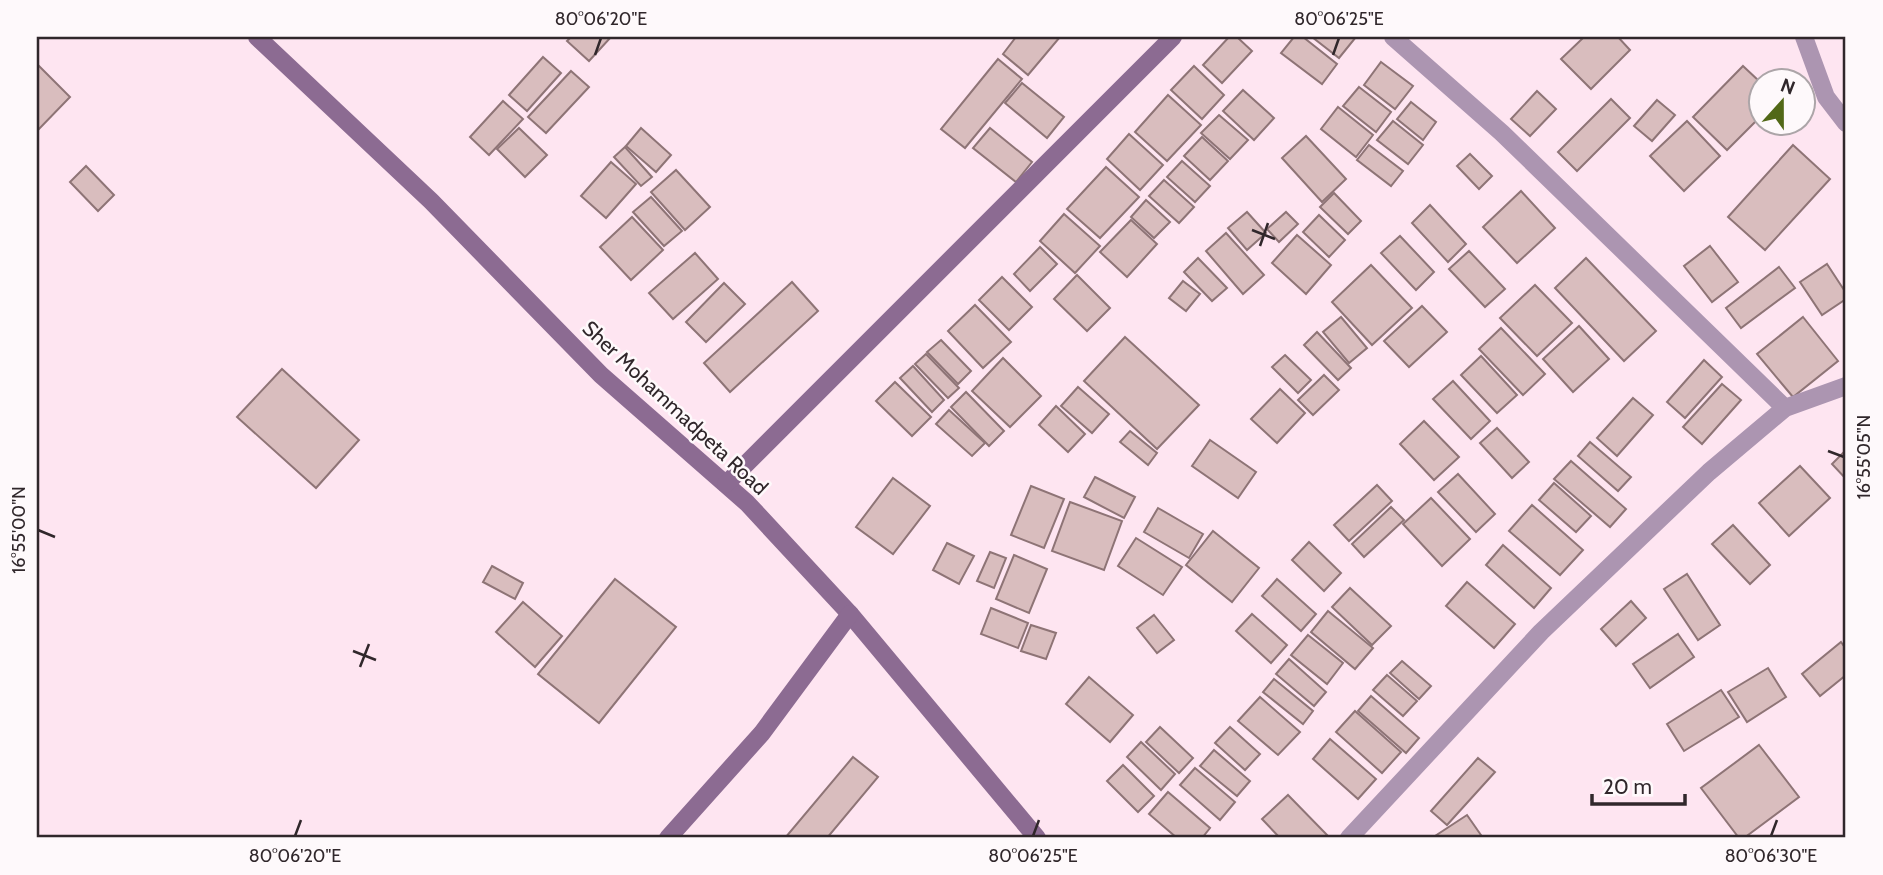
<svg xmlns="http://www.w3.org/2000/svg" width="1883" height="875" viewBox="0 0 1883 875" font-family="Cabin,sans-serif">
  <rect width="100%" height="100%" fill="#fee5f1"/>
  <g fill="#d9bdbe" stroke="#8e7476" stroke-width="2">
    <polygon points="571,37 611,37 589,61 567,41"/>
    <polygon points="1016,37 1060,37 1028,75 1003,54"/>
    <polygon points="1229,37 1237,37 1252,51 1222,83 1203,65"/>
    <polygon points="1294,37 1303,37 1337,64 1322,84 1281,53"/>
    <polygon points="1312,37 1356,37 1339,58"/>
    <polygon points="1584,37 1618,37 1630,50 1591,89 1561,59"/>
    <polygon points="543,57 561,73 527,111 509,95"/>
    <polygon points="998,59 1022,79 965,148 941,129"/>
    <polygon points="1381,62 1413,86 1395,109 1364,85"/>
    <polygon points="38,65 70,97 37,131 37,66"/>
    <polygon points="1194,66 1224,95 1202,119 1171,90"/>
    <polygon points="1743,66 1760,82 1760,117 1727,150 1693,117"/>
    <polygon points="571,71 589,87 546,133 528,117"/>
    <polygon points="1022,83 1064,117 1047,138 1005,103"/>
    <polygon points="1359,87 1391,112 1376,132 1343,106"/>
    <polygon points="1243,90 1274,118 1254,140 1223,111"/>
    <polygon points="1537,91 1556,109 1530,136 1511,119"/>
    <polygon points="1168,95 1201,125 1167,161 1135,132"/>
    <polygon points="1611,99 1630,118 1577,171 1558,152"/>
    <polygon points="1657,100 1675,115 1652,141 1634,126"/>
    <polygon points="503,101 523,119 489,155 470,137"/>
    <polygon points="1411,102 1436,122 1423,140 1397,119"/>
    <polygon points="1338,107 1373,135 1356,157 1321,129"/>
    <polygon points="1219,115 1248,140 1230,159 1201,133"/>
    <polygon points="1393,121 1423,145 1408,164 1377,140"/>
    <polygon points="1687,121 1720,156 1684,191 1650,156"/>
    <polygon points="519,128 547,155 525,177 497,149"/>
    <polygon points="641,128 671,155 656,172 626,146"/>
    <polygon points="990,128 1032,162 1016,182 973,148"/>
    <polygon points="1129,134 1163,165 1140,190 1107,159"/>
    <polygon points="1306,136 1346,179 1322,202 1282,158"/>
    <polygon points="1202,137 1228,161 1210,180 1184,156"/>
    <polygon points="1369,145 1403,171 1391,186 1357,160"/>
    <polygon points="1793,145 1830,179 1765,250 1728,217"/>
    <polygon points="625,147 652,177 641,186 614,157"/>
    <polygon points="1470,154 1492,176 1479,189 1457,166"/>
    <polygon points="1182,161 1210,186 1195,202 1167,177"/>
    <polygon points="611,162 636,184 606,218 581,196"/>
    <polygon points="86,166 114,195 98,211 70,182"/>
    <polygon points="1106,167 1139,197 1100,238 1067,209"/>
    <polygon points="676,170 710,207 685,230 651,192"/>
    <polygon points="1164,180 1194,207 1179,223 1149,196"/>
    <polygon points="1521,191 1555,228 1517,263 1483,227"/>
    <polygon points="1334,193 1361,221 1348,234 1320,207"/>
    <polygon points="651,197 682,231 664,246 633,212"/>
    <polygon points="1146,200 1170,222 1154,238 1131,217"/>
    <polygon points="1430,205 1466,244 1448,262 1412,223"/>
    <polygon points="1247,212 1266,233 1247,250 1228,228"/>
    <polygon points="1286,212 1298,224 1279,242 1267,229"/>
    <polygon points="1064,214 1100,246 1075,273 1040,241"/>
    <polygon points="1319,215 1345,240 1329,257 1303,232"/>
    <polygon points="632,217 663,250 631,280 600,247"/>
    <polygon points="1131,220 1157,244 1127,277 1100,252"/>
    <polygon points="1226,233 1264,275 1243,294 1206,251"/>
    <polygon points="1297,235 1331,265 1306,294 1272,263"/>
    <polygon points="1400,236 1434,272 1416,290 1381,253"/>
    <polygon points="1710,246 1738,282 1712,302 1684,266"/>
    <polygon points="1040,247 1057,264 1030,291 1014,274"/>
    <polygon points="1469,251 1505,289 1485,307 1449,269"/>
    <polygon points="695,253 718,279 673,319 649,293"/>
    <polygon points="1198,258 1227,288 1212,301 1184,272"/>
    <polygon points="1586,258 1656,331 1624,361 1555,288"/>
    <polygon points="1827,264 1846,293 1846,299 1822,315 1800,282"/>
    <polygon points="1371,265 1412,308 1372,345 1332,302"/>
    <polygon points="1779,267 1795,288 1741,328 1726,308"/>
    <polygon points="1077,275 1110,308 1087,331 1054,299"/>
    <polygon points="1002,277 1032,307 1009,330 979,300"/>
    <polygon points="1183,281 1200,294 1186,311 1169,298"/>
    <polygon points="792,282 818,311 730,392 704,363"/>
    <polygon points="724,283 745,304 706,342 686,322"/>
    <polygon points="1535,285 1572,323 1537,356 1500,318"/>
    <polygon points="975,305 1011,342 983,368 948,331"/>
    <polygon points="1422,306 1447,332 1409,367 1384,341"/>
    <polygon points="1341,317 1367,348 1349,363 1323,332"/>
    <polygon points="1803,317 1838,361 1793,397 1757,354"/>
    <polygon points="1579,326 1609,359 1573,392 1543,359"/>
    <polygon points="1501,328 1545,374 1523,395 1479,349"/>
    <polygon points="1317,332 1351,368 1338,380 1304,345"/>
    <polygon points="1125,337 1199,405 1157,449 1084,381"/>
    <polygon points="941,340 971,371 958,384 927,352"/>
    <polygon points="926,354 959,388 948,398 915,364"/>
    <polygon points="1285,355 1311,380 1298,393 1272,367"/>
    <polygon points="1481,356 1517,395 1497,413 1461,375"/>
    <polygon points="1003,358 1041,396 1010,427 972,391"/>
    <polygon points="1704,360 1722,377 1685,418 1667,402"/>
    <polygon points="913,366 944,400 932,412 900,378"/>
    <polygon points="282,369 359,440 316,488 237,417"/>
    <polygon points="1324,375 1339,390 1313,415 1298,400"/>
    <polygon points="1453,381 1490,421 1471,439 1433,399"/>
    <polygon points="895,382 931,417 912,436 876,401"/>
    <polygon points="1722,384 1741,400 1702,444 1683,427"/>
    <polygon points="1078,387 1109,414 1092,433 1061,406"/>
    <polygon points="1280,389 1305,413 1277,443 1251,419"/>
    <polygon points="966,392 1004,431 989,446 951,407"/>
    <polygon points="1633,398 1653,415 1617,456 1597,438"/>
    <polygon points="1056,406 1085,434 1068,452 1039,425"/>
    <polygon points="949,410 985,443 972,456 936,424"/>
    <polygon points="1424,421 1459,457 1434,480 1400,444"/>
    <polygon points="1497,428 1529,462 1512,478 1480,443"/>
    <polygon points="1130,431 1157,453 1148,465 1120,442"/>
    <polygon points="1210,440 1256,472 1238,498 1192,466"/>
    <polygon points="1590,442 1631,477 1618,491 1578,456"/>
    <polygon points="1846,450 1846,479 1832,464"/>
    <polygon points="1571,461 1626,509 1610,527 1554,479"/>
    <polygon points="1800,466 1830,498 1789,536 1759,503"/>
    <polygon points="1458,474 1495,514 1476,532 1438,492"/>
    <polygon points="1095,477 1135,497 1124,518 1084,497"/>
    <polygon points="893,478 930,506 893,554 856,527"/>
    <polygon points="1554,483 1591,516 1576,532 1539,500"/>
    <polygon points="1377,485 1392,501 1349,541 1334,525"/>
    <polygon points="1031,486 1064,499 1044,548 1011,535"/>
    <polygon points="1431,498 1470,539 1442,566 1403,524"/>
    <polygon points="1070,502 1122,521 1104,570 1052,551"/>
    <polygon points="1532,505 1583,550 1560,575 1509,531"/>
    <polygon points="1391,507 1404,520 1364,557 1352,544"/>
    <polygon points="1158,508 1203,534 1189,558 1144,532"/>
    <polygon points="1733,525 1770,565 1750,584 1712,544"/>
    <polygon points="1213,531 1259,568 1232,602 1186,565"/>
    <polygon points="1136,538 1182,567 1163,595 1118,566"/>
    <polygon points="1309,542 1341,573 1324,591 1292,560"/>
    <polygon points="947,543 974,556 959,584 933,570"/>
    <polygon points="1503,545 1551,588 1534,608 1486,565"/>
    <polygon points="990,552 1006,558 994,588 977,581"/>
    <polygon points="1014,555 1047,569 1029,613 996,599"/>
    <polygon points="492,566 523,583 515,599 483,582"/>
    <polygon points="1687,574 1720,625 1698,640 1664,589"/>
    <polygon points="615,579 676,627 599,723 538,674"/>
    <polygon points="1277,579 1316,614 1301,631 1262,596"/>
    <polygon points="1467,582 1515,624 1494,648 1446,606"/>
    <polygon points="1350,588 1391,626 1372,645 1332,607"/>
    <polygon points="1631,601 1646,618 1616,646 1601,629"/>
    <polygon points="523,602 562,636 535,667 496,632"/>
    <polygon points="991,608 1028,623 1018,648 981,634"/>
    <polygon points="1328,611 1373,648 1355,669 1311,632"/>
    <polygon points="1252,614 1287,645 1271,663 1236,631"/>
    <polygon points="1154,615 1174,640 1157,653 1137,628"/>
    <polygon points="1031,625 1056,633 1046,659 1021,651"/>
    <polygon points="1678,634 1694,657 1650,688 1633,664"/>
    <polygon points="1308,635 1343,663 1327,684 1291,655"/>
    <polygon points="1841,642 1846,649 1846,675 1820,696 1802,674"/>
    <polygon points="1289,659 1326,692 1314,706 1276,674"/>
    <polygon points="1402,661 1431,686 1419,699 1390,673"/>
    <polygon points="1768,668 1786,697 1747,722 1728,692"/>
    <polygon points="1387,675 1417,701 1403,716 1373,690"/>
    <polygon points="1089,677 1133,715 1110,742 1066,704"/>
    <polygon points="1274,679 1313,711 1303,724 1263,692"/>
    <polygon points="1721,690 1739,717 1684,751 1667,724"/>
    <polygon points="1371,696 1419,738 1406,753 1358,711"/>
    <polygon points="1260,697 1300,732 1278,755 1238,721"/>
    <polygon points="1355,711 1401,752 1382,773 1336,732"/>
    <polygon points="1160,727 1193,758 1179,773 1146,742"/>
    <polygon points="1230,727 1260,754 1245,770 1215,743"/>
    <polygon points="1330,739 1376,779 1358,799 1313,759"/>
    <polygon points="1141,742 1175,774 1161,790 1127,757"/>
    <polygon points="1759,745 1799,797 1744,838 1739,838 1701,788"/>
    <polygon points="1214,750 1250,781 1237,796 1200,766"/>
    <polygon points="853,757 878,777 827,838 785,838"/>
    <polygon points="1478,758 1495,772 1447,825 1431,811"/>
    <polygon points="1123,765 1154,796 1138,812 1107,781"/>
    <polygon points="1195,768 1235,802 1220,820 1180,785"/>
    <polygon points="1168,792 1210,828 1202,838 1177,838 1149,814"/>
    <polygon points="1288,795 1330,838 1280,838 1262,819"/>
    <polygon points="1467,815 1483,838 1432,838"/>
  </g>
  <g fill="none" stroke-linecap="round" stroke-linejoin="round">
    <g stroke="#ac95b1" stroke-width="18">
      <polyline points="1393,37 1502,133 1785,408"/>
      <polyline points="1804,37 1826,97 1846,123"/>
      <polyline points="1349,838 1541,632 1709,472 1785,408 1846,386"/>
    </g>
    <g stroke="#8c6b92" stroke-width="18">
      <polyline points="257,37 431,201 601,375 747,503 850,614 1037,838"/>
      <polyline points="726,484 1173,37"/>
      <polyline points="668,838 762,733 850,614"/>
    </g>
  </g>
  <path fill="none" stroke="#30272b" stroke-width="2.5" d="M595,55l6,-17M1333,55l6,-17M1252,230l23,9M1260,246l8,-23M1828,451l16,6M38,530l17,7M353,651l23,9M360,667l9,-23M295,836l6,-16M1033,836l6,-16M1771,836l6,-16"/>
  <g text-anchor="middle" stroke-width="5" stroke-linejoin="round" paint-order="stroke">
    <g font-size="21" fill="#30272b" stroke="#fef9fb">
      <text transform="translate(675 408) rotate(43)" y="7">Sher Mohammadpeta Road</text>
    </g>
  </g>
  <rect width="1883" height="875" fill="none" stroke="#fef9fb" stroke-width="77"/>
  <g transform="translate(1782 102) rotate(21)"><circle r="33" fill="#fef9fb" stroke="#aca5a8" stroke-width="2"/>
  <path d="M0-5L12 26L0 18L-12 26Z" fill="#526817"/>
  <text y="-10" font-size="19" font-weight="bold" text-anchor="middle" fill="#30272b">N</text>
  </g>
  <path d="M1592 794v10h93v-10" fill="none" stroke="#30272b" stroke-width="3.5"/>
  <text x="1603" y="794" font-size="21" fill="#30272b" stroke="#fef9fb" stroke-width="5" paint-order="stroke">20 m</text>
  <rect x="38" y="38" width="1806" height="798" fill="none" stroke="#30272b" stroke-width="2.5"/>
  <g font-size="18" text-anchor="middle" fill="#30272b">
    <text x="601" y="25">80°06'20"E</text>
    <text x="1339" y="25">80°06'25"E</text>
    <text transform="translate(1864 457) rotate(-90)" y="6">16°55'05"N</text>
    <text transform="translate(19 530) rotate(-90)" y="6">16°55'00"N</text>
    <text x="295" y="862">80°06'20"E</text>
    <text x="1033" y="862">80°06'25"E</text>
    <text x="1771" y="862">80°06'30"E</text>
  </g>
</svg>
